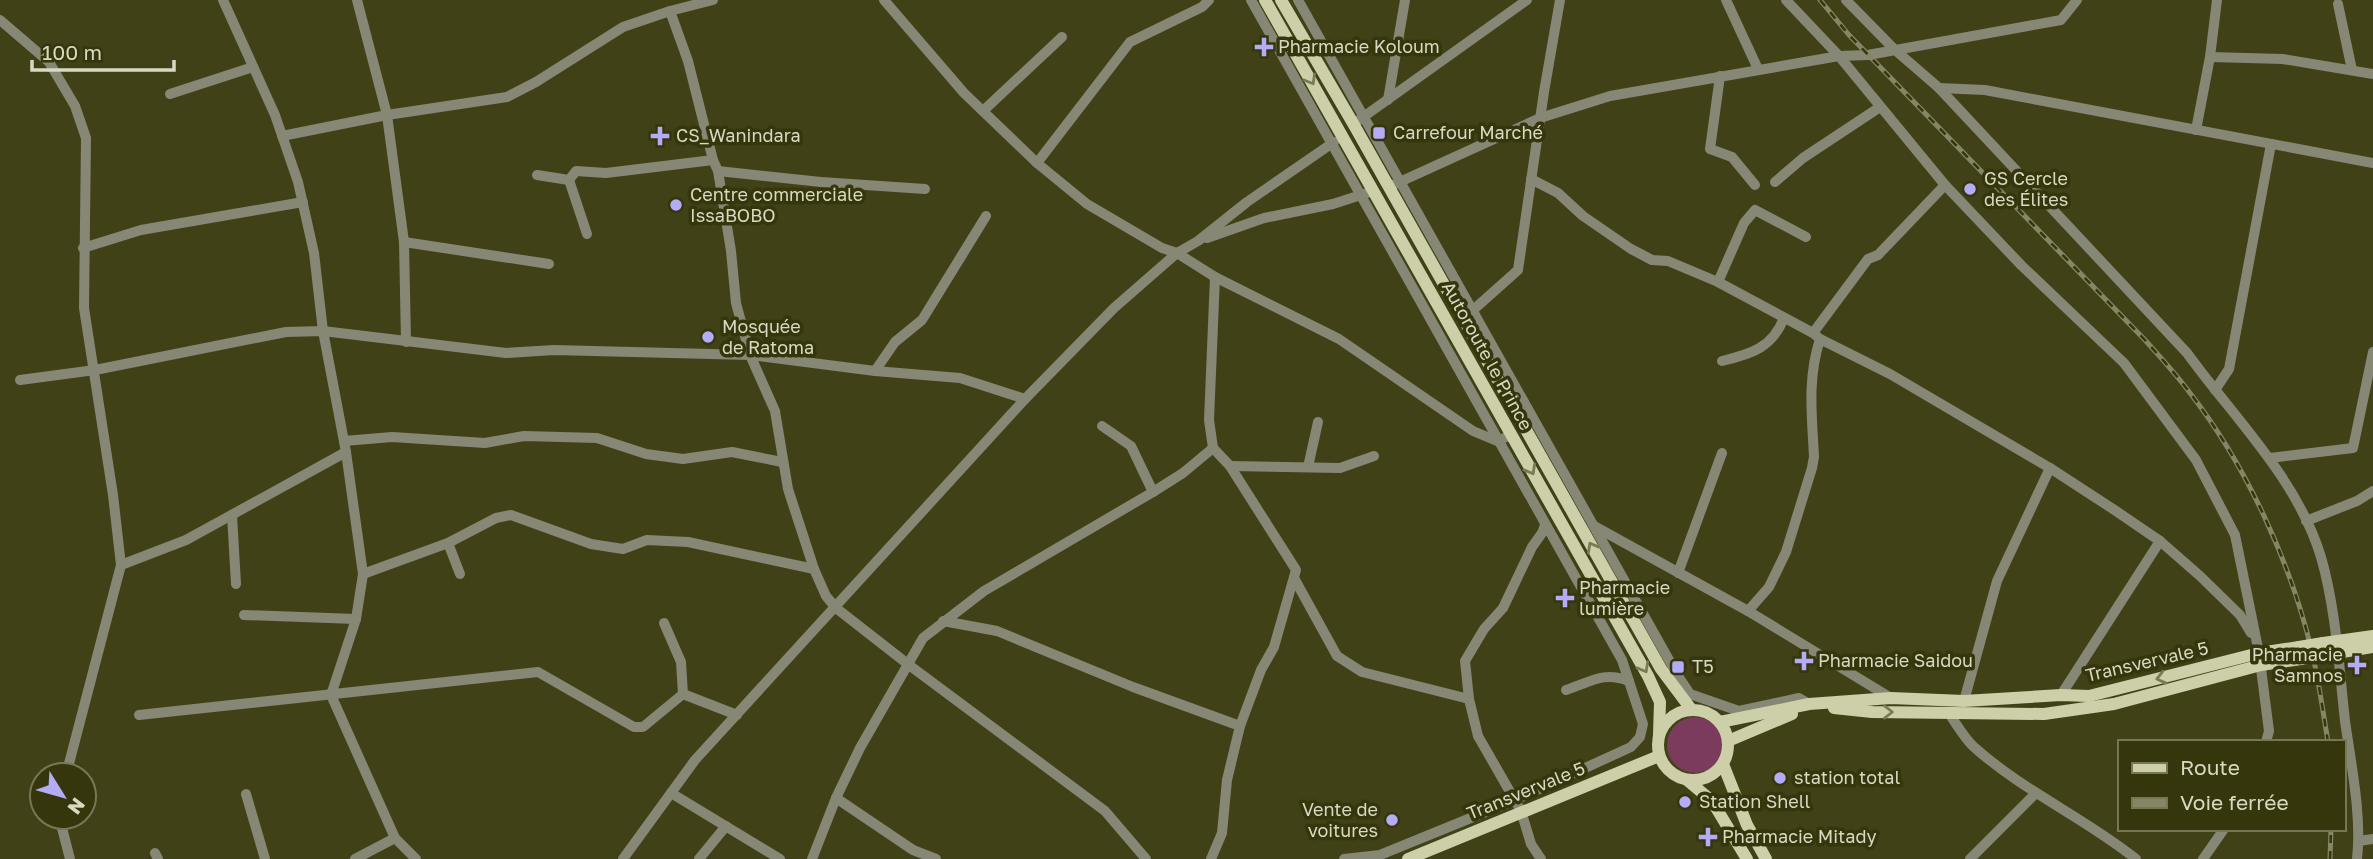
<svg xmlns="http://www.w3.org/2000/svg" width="2373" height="859" viewBox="0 0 2373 859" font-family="'Golos Text',sans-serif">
  <rect width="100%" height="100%" fill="#414118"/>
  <circle fill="#7a3b5c" cx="1695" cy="745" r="28"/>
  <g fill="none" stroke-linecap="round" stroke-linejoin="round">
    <g stroke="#868775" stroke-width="10">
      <polyline points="223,0 275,115 298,182 314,253 323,331 346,452 363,574 356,619 331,695 395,838 416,859"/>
      <polyline points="357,0 387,115 404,242 406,342"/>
      <polyline points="884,0 964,93 1037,163 1087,204 1162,248 1177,253 1215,277 1339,339 1473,431 1497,441 1511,435"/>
      <polyline points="1251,0 1622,660 1643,724 1640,737 1631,747 1515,800 1380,855 1344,859"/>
      <polyline points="1298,0 1678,676 1690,694 1739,711 1799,698 1809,704"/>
      <polyline points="1726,0 1758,69"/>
      <polyline points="1786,0 1839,56 1945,185 2022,266 2124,363 2196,460 2235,535 2259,653 2269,731 2266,742"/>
      <path d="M1846,0l48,49 45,39 248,265c47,65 110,125 134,204 15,52 18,110 24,164 6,43 17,95 12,138"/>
      <polyline points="2338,4 2352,70"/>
      <polyline points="670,11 688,61 713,160 718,171 731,251 736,303 750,355 775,411 788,489 814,569 826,596 836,608 909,665 1105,811 1146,859"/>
      <polyline points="0,20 49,62 75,106 86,138 84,308 113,495 121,565 66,775"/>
      <polyline points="2210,57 2283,59 2373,74"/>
      <polyline points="1720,76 1710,149 1732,157 1755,185"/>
      <polyline points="1939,88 1985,90 2373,163"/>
      <polyline points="170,94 253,67"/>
      <polyline points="1388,100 1405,0"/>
      <polyline points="983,111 1062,37"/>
      <polyline points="1359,120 1527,0"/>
      <polyline points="2196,130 2210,57 2217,0"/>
      <polyline points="282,136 387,115 507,97 536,82 623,27 670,11 713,0"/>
      <polyline points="1037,163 1130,42 1202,7 1209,0"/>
      <polyline points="718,171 821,182 925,189"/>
      <polyline points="537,175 569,180 576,171 606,173 713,160"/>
      <polyline points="1531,179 1558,193 1583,216 1631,249 1652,260 1668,261 1718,282 1813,333 1820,339 1890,374 2050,468 2116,511 2160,541 2200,576 2240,615 2251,633"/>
      <polyline points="569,180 587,234"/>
      <polyline points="1775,182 1803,158 1880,107"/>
      <polyline points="1393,185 1540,118 1610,96 1839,56 1868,55 2061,20 2077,0"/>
      <polyline points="1207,238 1264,218 1333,204 1367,193"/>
      <polyline points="404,242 549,264"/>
      <polyline points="83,248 141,230 303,202"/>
      <polyline points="1718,282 1744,223 1755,210 1806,237"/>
      <polyline points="1472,311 1518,270 1544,92 1560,0"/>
      <polyline points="1813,333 1868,259 1878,255 1945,185"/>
      <path d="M1722,361c29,-7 50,-13 62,-43"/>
      <polyline points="875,371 895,342 922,320 986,216"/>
      <polyline points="20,380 95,370 286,332 323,331 506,353 554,350 750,355 875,371 960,378 1025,399"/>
      <polyline points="2215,390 2229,369 2271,144"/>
      <polyline points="1102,426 1131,446 1153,492"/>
      <polyline points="344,441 392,437 485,443 524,436 597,438 646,454 683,459 732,452 782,462"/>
      <polyline points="2270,458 2353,448 2373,352"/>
      <polyline points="1230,466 1340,468 1374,456"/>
      <polyline points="1308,467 1318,422"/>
      <polyline points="232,515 236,584"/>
      <polyline points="2306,521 2357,501 2373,491"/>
      <polyline points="1594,526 1748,611 1891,698"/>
      <polyline points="448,543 460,574"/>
      <polyline points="121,565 186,540 346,452"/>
      <polyline points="1678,573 1722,453"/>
      <polyline points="363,574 448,543 496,518 511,515 591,544 623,549 647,540 688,542 814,569"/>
      <polyline points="1294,578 1337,656 1362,672 1469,699"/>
      <path d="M1748,611l21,-24 17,-35 26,-84 2,-11c-2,-42 -7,-77 6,-118"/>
      <polyline points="244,615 356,619"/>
      <polyline points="943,621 997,631 1133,687 1240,726"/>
      <polyline points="664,623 681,662 683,694 737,715"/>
      <path d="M1566,690c25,-8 37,-19 63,-9"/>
      <polyline points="2061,695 2160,541"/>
      <polyline points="1964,701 1997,581 2050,468"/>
      <path d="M1948,712c8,11 16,26 26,35 49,44 111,71 162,112"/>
      <polyline points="139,715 538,672 634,727 643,727 683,694"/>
      <polyline points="671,793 780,859"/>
      <polyline points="246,794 265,859"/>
      <polyline points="836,798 913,850 936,859"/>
      <polyline points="62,817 61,824 70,859"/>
      <polyline points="2359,841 2373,839"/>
      <polyline points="155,853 158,859"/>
      <polyline points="355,859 395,838"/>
      <polyline points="623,859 695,760 1025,399 1114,308 1177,253 1198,241 1247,202 1334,142"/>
      <polyline points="699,859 726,826"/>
      <polyline points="812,859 836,798 860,748 923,638 984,591 1153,492 1183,473 1213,448 1209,420 1215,277"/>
      <polyline points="1211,859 1222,833 1227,780 1240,726 1261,670 1274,647 1296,570 1230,466 1213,448"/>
      <polyline points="1541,859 1531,844 1521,811 1478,736 1469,699 1465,661 1484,629 1503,608 1532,547 1542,533 1545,525"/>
      <polyline points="1970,859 2036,793"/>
      <polyline points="2203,859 2224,829"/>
    </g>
    <g stroke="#cdcfa9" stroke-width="12">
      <polyline points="1265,0 1648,676 1660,702 1659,735"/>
      <polyline points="1281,0 1354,125 1661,669 1691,709"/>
      <polyline points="2323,643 2373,636"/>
      <polyline points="2324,655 2373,647"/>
      <polyline points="1834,708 1872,712 2044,714 2114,704 2261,665 2301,659"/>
      <circle cx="1693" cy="745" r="35"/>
      <polyline points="1720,722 1809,704 1891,698 1964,701 2061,695 2089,696 2259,653 2299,647"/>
      <polyline points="1728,741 1792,714"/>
      <polyline points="1723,764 1747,825 1766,859"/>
      <polyline points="1687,780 1712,801 1747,859"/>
      <polyline points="1408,859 1659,756"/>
    </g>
    <defs>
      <g id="rail">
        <path d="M1820,0l29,35 296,305c15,17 31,34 45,53 56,72 101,170 122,259 7,30 11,60 16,90"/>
        <polyline points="2330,859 2331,829"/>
      </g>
    </defs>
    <use href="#rail" stroke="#858665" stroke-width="5"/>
    <use href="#rail" stroke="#36360c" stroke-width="2.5" stroke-dasharray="8" stroke-linecap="butt"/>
    <g stroke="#cdcfa9" stroke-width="12">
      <polyline points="2299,647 2323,643"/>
      <polyline points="2301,659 2324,655"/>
    </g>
  </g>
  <defs><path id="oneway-chevron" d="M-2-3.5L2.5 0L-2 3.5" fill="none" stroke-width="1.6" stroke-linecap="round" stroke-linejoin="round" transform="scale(1.75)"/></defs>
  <g stroke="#7a7b53">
    <use href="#oneway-chevron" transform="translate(1311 80) rotate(60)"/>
    <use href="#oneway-chevron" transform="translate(1531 470) rotate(61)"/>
    <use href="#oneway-chevron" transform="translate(1592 547) rotate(-119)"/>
    <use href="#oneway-chevron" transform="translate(1644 668) rotate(61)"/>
    <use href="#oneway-chevron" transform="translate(2161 678) rotate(166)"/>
    <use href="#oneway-chevron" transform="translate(1888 712)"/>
  </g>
  <g fill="#b5acf8" stroke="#36360c" stroke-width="2.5">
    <path d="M1260.5 36.5h7v7h7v7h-7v7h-7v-7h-7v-7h7z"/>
    <rect x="1372" y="126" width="14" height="14" rx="3.5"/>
    <path d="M656.5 125.5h7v7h7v7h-7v7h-7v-7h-7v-7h7z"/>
    <circle cx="1970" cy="189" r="7"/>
    <circle cx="676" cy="205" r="7"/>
    <circle cx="708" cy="337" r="7"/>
    <path d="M1561.5 587.5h7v7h7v7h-7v7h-7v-7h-7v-7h7z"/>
    <path d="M1800.5 650.5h7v7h7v7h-7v7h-7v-7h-7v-7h7z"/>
    <path d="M2353.5 654.5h7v7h7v7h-7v7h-7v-7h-7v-7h7z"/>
    <rect x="1671" y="660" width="14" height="14" rx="3.5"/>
    <circle cx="1780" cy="778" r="7"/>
    <circle cx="1685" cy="802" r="7"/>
    <circle cx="1392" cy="820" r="7"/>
    <path d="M1704.5 826.5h7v7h7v7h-7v7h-7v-7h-7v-7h7z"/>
  </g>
  <g text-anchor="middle" stroke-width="7" stroke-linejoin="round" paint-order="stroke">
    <g font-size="18" fill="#d8d9c2" stroke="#36360c" text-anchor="start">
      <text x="1278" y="53">Pharmacie Koloum</text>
      <text x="1393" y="139">Carrefour Marché</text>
      <text x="676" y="142">CS_Wanindara</text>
      <text x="1984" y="185">GS Cercle<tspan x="1984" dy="21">des Élites</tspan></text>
      <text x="690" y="201">Centre commerciale<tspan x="690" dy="21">IssaBOBO</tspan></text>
      <text x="722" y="333">Mosquée<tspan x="722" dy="21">de Ratoma</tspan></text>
      <text x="1579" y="594">Pharmacie<tspan x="1579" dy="21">lumière</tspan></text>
      <text x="2343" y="661" text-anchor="end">Pharmacie<tspan x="2343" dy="21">Samnos</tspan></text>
      <text x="1818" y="667">Pharmacie Saidou</text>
      <text x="1692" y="673">T5</text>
      <text x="1794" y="784">station total</text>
      <text x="1699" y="808">Station Shell</text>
      <text x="1378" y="816" text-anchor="end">Vente de<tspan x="1378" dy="21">voitures</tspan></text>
      <text x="1722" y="843">Pharmacie Mitady</text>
    </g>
    <g font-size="18" fill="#d8d9c2" stroke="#36360c">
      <text transform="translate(1487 356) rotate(61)" y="6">Autoroute le Prince</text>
      <text transform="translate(2147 662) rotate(-13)" y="6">Transvervale 5</text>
      <text transform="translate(1526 791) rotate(-22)" y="6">Transvervale 5</text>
    </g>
  </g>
  <rect x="2118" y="740" width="228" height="91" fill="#36360c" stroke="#777755" stroke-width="2"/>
  <rect x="2132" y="763" width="35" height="10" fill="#cdcfa9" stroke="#777755" stroke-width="2"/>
  <text x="2180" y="775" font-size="21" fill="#d8d9c2">Route</text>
  <rect x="2132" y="798" width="35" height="10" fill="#858665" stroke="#777755" stroke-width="2"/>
  <text x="2180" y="810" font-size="21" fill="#d8d9c2">Voie ferrée</text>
  <g transform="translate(63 796) rotate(127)"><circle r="33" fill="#36360c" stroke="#777755" stroke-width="2"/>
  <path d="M0-5L12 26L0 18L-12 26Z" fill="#b5acf8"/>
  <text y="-10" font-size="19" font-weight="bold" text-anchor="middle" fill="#d8d9c2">N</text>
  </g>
  <path d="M32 60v10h142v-10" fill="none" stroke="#d8d9c2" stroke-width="3.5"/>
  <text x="42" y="60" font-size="21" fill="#d8d9c2" stroke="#36360c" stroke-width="5" paint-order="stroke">100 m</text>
</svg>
